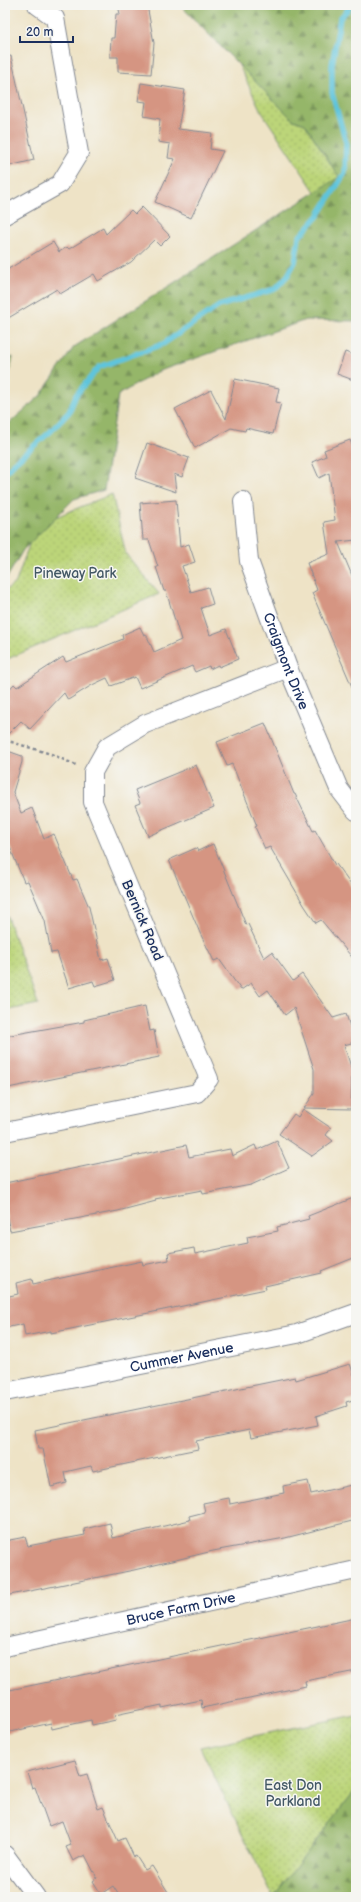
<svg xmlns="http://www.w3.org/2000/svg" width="361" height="1902" viewBox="0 0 361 1902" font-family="'Balsamiq Sans',sans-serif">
  <defs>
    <pattern id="green-dots" width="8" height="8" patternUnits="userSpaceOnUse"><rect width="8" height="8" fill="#bcd579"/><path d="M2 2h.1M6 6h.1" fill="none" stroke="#a1b76b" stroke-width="1.8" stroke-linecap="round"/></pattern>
    <pattern id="forest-firs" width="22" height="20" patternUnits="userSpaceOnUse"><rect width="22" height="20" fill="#95b669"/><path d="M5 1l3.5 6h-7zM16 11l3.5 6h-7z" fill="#79945a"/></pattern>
  </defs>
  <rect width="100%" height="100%" fill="#f6f6f2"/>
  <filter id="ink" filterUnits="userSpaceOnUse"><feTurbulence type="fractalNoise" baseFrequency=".025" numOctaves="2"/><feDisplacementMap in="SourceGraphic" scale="8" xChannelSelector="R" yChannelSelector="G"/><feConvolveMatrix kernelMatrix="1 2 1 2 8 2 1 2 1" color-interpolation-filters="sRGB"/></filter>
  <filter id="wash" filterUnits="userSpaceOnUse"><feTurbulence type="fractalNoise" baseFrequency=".012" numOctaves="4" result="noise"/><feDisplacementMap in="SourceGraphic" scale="16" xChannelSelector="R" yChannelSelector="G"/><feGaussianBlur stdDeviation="0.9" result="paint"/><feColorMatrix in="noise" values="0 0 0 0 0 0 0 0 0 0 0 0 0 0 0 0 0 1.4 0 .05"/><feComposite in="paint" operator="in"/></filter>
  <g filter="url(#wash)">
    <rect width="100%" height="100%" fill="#eee3c6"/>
    <g fill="url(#green-dots)" stroke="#6c826c">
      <polygon points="210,5 356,5 356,253 261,111"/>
      <polygon points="13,357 5,394 5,359"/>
      <polygon points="112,494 126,554 159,594 5,660 5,591 16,582 36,525"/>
      <polygon points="5,911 38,1004 5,1011"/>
      <polygon points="356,1715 356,1897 273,1897 200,1747"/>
    </g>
    <g fill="url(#forest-firs)" stroke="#587264">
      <polygon points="180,5 356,5 356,321 306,320 159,371 118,395 104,490 74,499 23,550 5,581 5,427 40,396 74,347 339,177 305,124 293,120"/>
      <polygon points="356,1789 356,1897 273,1897"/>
    </g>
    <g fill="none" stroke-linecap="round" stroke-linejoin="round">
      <polyline stroke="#5fc4dc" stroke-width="5.5" points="5,473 15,462 50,432 69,412 76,395 99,367 163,344 219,306 275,289 288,275 295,262 299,237 318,216 345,173 346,142 332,93 332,65 340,18 352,5"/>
    </g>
    <g id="blocks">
      <g fill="#d59582">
        <polygon points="118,5 147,5 154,43 151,74 118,72 118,57 110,57 111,38 114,38 116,14 120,14"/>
        <polygon points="11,56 34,160 5,167 5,57"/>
        <polygon points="141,83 185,90 178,129 212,133 210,149 223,151 191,218 155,202 175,159 168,158 170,144 158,142 160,119 144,116 146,102 138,101"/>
        <polygon points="142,207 170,236 160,246 154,240 131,262 98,281 94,274 60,294 57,289 5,320 5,271 53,242 59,252 67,247 69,249 103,228 106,234 131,210 135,214"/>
        <polygon points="345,352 356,356 356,381 337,374"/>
        <polygon points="235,379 279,388 276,402 281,403 273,434 246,428 245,431 231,428 195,448 175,409 211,390 226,419"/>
        <polygon points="350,440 356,455 356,540 338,542 356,585 356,696 312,593 317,590 307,563 329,554 324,522 335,520 329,473 319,478 312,462 326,456 324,450"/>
        <polygon points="147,443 189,458 182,477 174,474 176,492 135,478"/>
        <polygon points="176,500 180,547 189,544 195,562 182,566 191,592 208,587 213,604 201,608 210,635 226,629 238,659 219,667 218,665 210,669 209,666 195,672 192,666 140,688 135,677 111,686 107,678 92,685 68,700 64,693 30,729 21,721 5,737 5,694 14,684 17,687 63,657 66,662 123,639 122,635 140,627 144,635 146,634 154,652 181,640 166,591 164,591 156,567 158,567 149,540 143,540 140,503"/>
        <polygon points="265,723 294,794 295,794 313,831 315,830 335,865 336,864 356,892 356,962 321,920 316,923 304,905 270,847 265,849 255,827 257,826 232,764 227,766 217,742"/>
        <polygon points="5,750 22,756 22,762 13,792 21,813 32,808 44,839 54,834 73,880 77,879 89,907 101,960 108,958 115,980 95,986 93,981 69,988 57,952 51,953 45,921 28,881 24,882 5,835"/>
        <polygon points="196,765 214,808 148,836 135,805 140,803 135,790"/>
        <polygon points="213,844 246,925 248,924 264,958 272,952 293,981 302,974 333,1018 346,1014 355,1042 344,1045 352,1070 351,1109 304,1108 314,1094 314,1069 294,1008 285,1015 268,990 260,996 251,983 241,990 219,959 214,961 200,933 169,860 196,848 198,851"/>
        <polygon points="145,1006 150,1031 154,1030 159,1057 8,1088 5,1074 5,1059 9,1058 5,1036 84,1022 84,1020"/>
        <polygon points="303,1109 331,1128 326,1135 333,1141 312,1156 279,1134 294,1114 298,1117"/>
        <polygon points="277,1141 289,1168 251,1185 203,1194 202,1190 155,1199 156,1201 118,1211 10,1231 5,1209 5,1183 186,1145 189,1157 230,1149 232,1156 255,1145 257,1150"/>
        <polygon points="356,1197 356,1257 321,1271 322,1273 265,1286 266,1289 51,1333 51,1331 25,1336 23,1324 5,1328 5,1297 18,1294 16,1283 32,1279 33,1284 142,1261 143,1265 169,1260 168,1253 194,1248 195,1254 248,1243 247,1237 278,1231 277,1227 309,1219 308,1216"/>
        <polygon points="350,1364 356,1380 356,1399 346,1402 347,1406 316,1416 318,1425 251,1438 249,1430 196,1441 198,1449 183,1452 93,1471 91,1466 65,1472 67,1483 51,1487 43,1449 38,1449 35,1430 295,1377 296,1380"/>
        <polygon points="308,1481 311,1494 356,1484 356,1520 285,1538 213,1551 134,1570 5,1596 5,1541 25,1537 28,1546 85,1535 84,1529 110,1523 113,1538 190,1520 189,1516 205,1512 203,1503 229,1498 230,1504 284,1493 283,1486"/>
        <polygon points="356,1618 356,1671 305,1681 306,1686 202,1708 201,1700 162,1708 162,1705 115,1715 116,1720 92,1725 91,1720 52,1729 51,1723 5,1733 5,1691"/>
        <polygon points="75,1760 80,1776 87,1774 98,1809 103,1807 118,1841 125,1838 134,1857 136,1856 145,1870 152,1866 171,1897 120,1897 113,1886 101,1894 93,1881 97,1878 85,1855 73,1861 66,1847 71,1845 62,1821 49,1826 35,1787 32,1788 27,1772"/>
      </g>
    </g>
  </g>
  <g filter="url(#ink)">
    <use href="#blocks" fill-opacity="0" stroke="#848992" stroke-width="1"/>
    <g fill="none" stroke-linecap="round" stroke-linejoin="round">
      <defs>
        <g id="minor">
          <polyline points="5,215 60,184 79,153 55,18 37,5"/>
          <path id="s1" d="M243,501l6,60 39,107 51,121 17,22"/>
          <polyline points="5,1132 197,1093 209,1079 93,802 93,772 107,747 145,724 288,668"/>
          <path id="s2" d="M5,1392l292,-58 59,-21"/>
          <path id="s3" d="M5,1647l351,-77"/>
          <polyline points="5,1855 36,1897"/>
        </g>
      </defs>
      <use href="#minor" stroke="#848992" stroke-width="20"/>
      <polyline stroke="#848992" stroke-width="2.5" stroke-dasharray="3 3" stroke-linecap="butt" points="5,740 51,754 78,766"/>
      <use href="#minor" stroke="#fff" stroke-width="18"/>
    </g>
  </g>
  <g text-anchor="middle" stroke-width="3" stroke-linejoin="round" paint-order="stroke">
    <g font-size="14" fill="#435865" stroke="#f6f6f2">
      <text x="75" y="578">Pineway Park</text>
      <text x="293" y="1790">East Don<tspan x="293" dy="16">Parkland</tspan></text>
    </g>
    <g font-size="14" fill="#1b2f5e" stroke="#f6f6f2">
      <text dy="5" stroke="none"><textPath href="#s1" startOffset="167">Craigmont Drive</textPath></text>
      <text transform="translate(143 920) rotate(67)" y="5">Bernick Road</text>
      <text dy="5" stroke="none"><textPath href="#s2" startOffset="180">Cummer Avenue</textPath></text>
      <text dy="5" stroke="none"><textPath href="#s3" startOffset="180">Bruce Farm Drive</textPath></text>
    </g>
  </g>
  <rect width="361" height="1902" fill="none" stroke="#f6f6f2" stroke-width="20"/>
  <path d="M20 36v6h53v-6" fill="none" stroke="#1b2f5e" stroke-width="2"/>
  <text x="26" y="36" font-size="12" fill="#1b2f5e" stroke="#f6f6f2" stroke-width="3" paint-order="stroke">20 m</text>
</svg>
